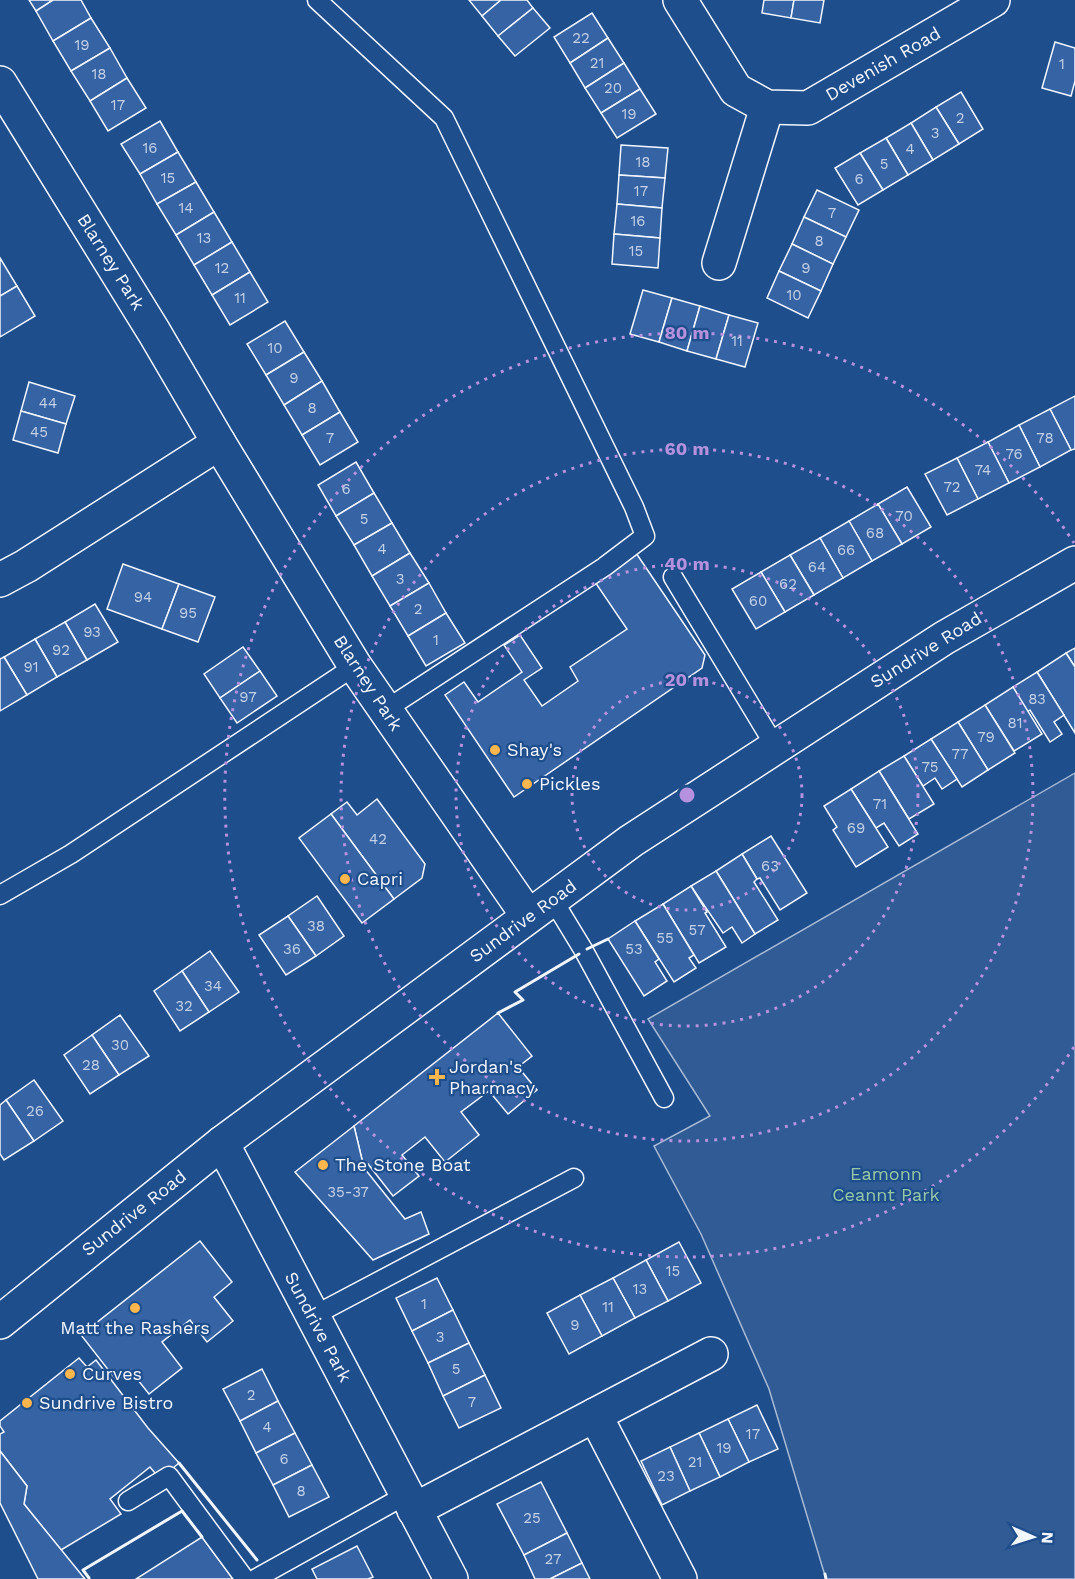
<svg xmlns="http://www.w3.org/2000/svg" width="1075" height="1579" viewBox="0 0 1075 1579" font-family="'Work Sans',sans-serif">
  <rect width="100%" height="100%" fill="#1f4e8c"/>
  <polygon fill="#305b95" stroke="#a8bbd7" stroke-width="1.5" points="1075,773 1075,1579 826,1579 769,1389 701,1234 654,1146 710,1116 648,1019"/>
  <g fill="#3563a3" stroke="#f2f6ff" stroke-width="1.5">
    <polygon points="29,0 53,0 36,11"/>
    <polygon points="53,0 81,0 91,18 53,41 36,11"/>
    <polygon points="469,0 501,0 482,16"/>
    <polygon points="501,0 527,0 533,8 498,36 482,16"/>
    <polygon points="764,0 794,0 791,18 762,13"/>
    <polygon points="794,0 824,0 820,23 791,18"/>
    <polygon points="533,8 550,28 515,56 498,36"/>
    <polygon points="592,13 608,38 570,63 554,37"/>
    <polygon points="91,18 110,48 71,71 53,41"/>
    <polygon points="608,38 624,63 585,88 570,63"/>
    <polygon points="1055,42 1075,48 1075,81 1071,96 1042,88"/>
    <polygon points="110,48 127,78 90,101 71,71"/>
    <polygon points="624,63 640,89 601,113 585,88"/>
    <polygon points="127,78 146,108 108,131 90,101"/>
    <polygon points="640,89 656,114 617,138 601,113"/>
    <polygon points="961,92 983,129 959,144 936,107"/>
    <polygon points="936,107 959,144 933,160 911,123"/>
    <polygon points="160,121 178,152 140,174 121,144"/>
    <polygon points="911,123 933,160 908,175 886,138"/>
    <polygon points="886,138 908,175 883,190 860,153"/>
    <polygon points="621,145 668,148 665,178 619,175"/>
    <polygon points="178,152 196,182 157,204 140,174"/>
    <polygon points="860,153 883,190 858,205 835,168"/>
    <polygon points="619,175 665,178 662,208 617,204"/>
    <polygon points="196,182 214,212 176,235 157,204"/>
    <polygon points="817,190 859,210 846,237 804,217"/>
    <polygon points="617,204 662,208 660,238 614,234"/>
    <polygon points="214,212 232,242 194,265 176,235"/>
    <polygon points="804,217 846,237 833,264 792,244"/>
    <polygon points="614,234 660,238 658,268 612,264"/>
    <polygon points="232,242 250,272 212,295 194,265"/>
    <polygon points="792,244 833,264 821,291 779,271"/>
    <polygon points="0,258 17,286 0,296"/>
    <polygon points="779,271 821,291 808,318 767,298"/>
    <polygon points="250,272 268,302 230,325 212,295"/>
    <polygon points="17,286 35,316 0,337 0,296"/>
    <polygon points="643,290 672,298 659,342 630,334"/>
    <polygon points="672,298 700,306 687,351 659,342"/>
    <polygon points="700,306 729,315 716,359 687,351"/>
    <polygon points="729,315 758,323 745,367 716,359"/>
    <polygon points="285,321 304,352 266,375 247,344"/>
    <polygon points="304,352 322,381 284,405 266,375"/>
    <polygon points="322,381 340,412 302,435 284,405"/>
    <polygon points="29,382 75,396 66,424 21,411"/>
    <polygon points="1075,396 1075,449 1071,450 1050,409"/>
    <polygon points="1050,409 1071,450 1040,467 1019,425"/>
    <polygon points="21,411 66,424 58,453 13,440"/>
    <polygon points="340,412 358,442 320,465 302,435"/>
    <polygon points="1019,425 1040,467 1009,483 988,442"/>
    <polygon points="988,442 1009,483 978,499 957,458"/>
    <polygon points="957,458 978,499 947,515 925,474"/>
    <polygon points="356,462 374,493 336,516 318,485"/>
    <polygon points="907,487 931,527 902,544 878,504"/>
    <polygon points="374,493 392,523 354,545 336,516"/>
    <polygon points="878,504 902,544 872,561 849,521"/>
    <polygon points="849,521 872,561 843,578 820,538"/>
    <polygon points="392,523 410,553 372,576 354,545"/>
    <polygon points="820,538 843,578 814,595 790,555"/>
    <polygon points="410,553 429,583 390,606 372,576"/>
    <polygon points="636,553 705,655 702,668 514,797 445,695 464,682 478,702 522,672 504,645 520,635 542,668 524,680 542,706 578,681 570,667 627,629 595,582"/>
    <polygon points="790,555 814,595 785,612 761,572"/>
    <polygon points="123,564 179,584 162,629 107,609"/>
    <polygon points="761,572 785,612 756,629 732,589"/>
    <polygon points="429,583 446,613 408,636 390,606"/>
    <polygon points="179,584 215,597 198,642 162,629"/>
    <polygon points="95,604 118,642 87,660 65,622"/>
    <polygon points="446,613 465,643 426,666 408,636"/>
    <polygon points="65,622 87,660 57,677 35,639"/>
    <polygon points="35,639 57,677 27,695 4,657"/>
    <polygon points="243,647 260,671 220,698 204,674"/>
    <polygon points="1075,648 1075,667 1066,653"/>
    <polygon points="1066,653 1075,667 1075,733 1037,672"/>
    <polygon points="4,657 27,695 0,711 0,659"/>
    <polygon points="260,671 277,696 237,723 220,698"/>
    <polygon points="1037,672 1064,715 1054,722 1062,734 1050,742 1030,710 1027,712 1013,687"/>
    <polygon points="1013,687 1042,734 1014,751 985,705"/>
    <polygon points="985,705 1015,753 988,770 958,722"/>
    <polygon points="958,722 988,770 962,787 931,739"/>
    <polygon points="931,739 957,779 942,789 935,778 923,786 904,756"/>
    <polygon points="904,756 934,804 909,819 879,771"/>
    <polygon points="879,771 918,834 899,846 884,823 876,828 851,789"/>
    <polygon points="851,789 888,847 856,867 833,830 837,827 824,806"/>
    <polygon points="377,799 425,864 422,878 394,899 331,814 347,802 357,815"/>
    <polygon points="331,814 394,899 362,923 299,838"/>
    <polygon points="771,836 807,893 780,910 760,878 757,879 742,854"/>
    <polygon points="742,854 757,879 754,882 778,920 755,934 716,871"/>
    <polygon points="716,871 755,934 742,943 732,927 723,933 691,886"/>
    <polygon points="691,886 707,912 705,913 726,947 699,963 663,904"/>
    <polygon points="317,896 344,936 316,956 288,916"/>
    <polygon points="663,904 694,955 689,958 696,968 674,982 635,921"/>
    <polygon points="288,916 316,956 286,975 259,935"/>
    <polygon points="635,921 659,959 655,962 667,981 644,996 608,939"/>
    <polygon points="210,951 239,992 209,1012 182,971"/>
    <polygon points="182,971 209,1012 180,1031 154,991"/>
    <polygon points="498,1013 532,1056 518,1067 537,1090 508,1114 489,1091 461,1112 479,1135 445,1162 425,1137 402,1155 419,1176 393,1196 368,1164 364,1168 354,1126"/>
    <polygon points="120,1015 149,1056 119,1075 92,1035"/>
    <polygon points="92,1035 119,1075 90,1094 64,1055"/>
    <polygon points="34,1080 63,1121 34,1141 6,1100"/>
    <polygon points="6,1100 34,1141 4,1160 0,1154 0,1105"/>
    <polygon points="354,1126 364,1168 405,1219 421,1212 429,1234 373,1260 295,1172"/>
    <polygon points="200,1241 232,1282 214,1297 233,1321 207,1342 190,1320 162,1342 182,1368 149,1394 130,1370 117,1381 81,1335"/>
    <polygon points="679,1242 701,1283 668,1301 646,1260"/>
    <polygon points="646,1260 668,1301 635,1318 613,1278"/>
    <polygon points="437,1278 453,1310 412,1331 396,1298"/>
    <polygon points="613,1278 635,1318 602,1336 580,1295"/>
    <polygon points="580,1295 602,1336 569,1354 547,1313"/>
    <polygon points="453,1310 469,1343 428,1363 412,1331"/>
    <polygon points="469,1343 485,1375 443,1396 428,1363"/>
    <polygon points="79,1358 87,1367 96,1360 148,1428 179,1463 160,1479 150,1467 110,1499 121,1514 61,1550 24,1504 27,1486 0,1451 0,1434 4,1432 0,1426 0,1421"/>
    <polygon points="262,1369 278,1401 240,1421 223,1389"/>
    <polygon points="485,1375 501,1408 459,1428 443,1396"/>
    <polygon points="278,1401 295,1433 256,1453 240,1421"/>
    <polygon points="757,1405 778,1449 749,1462 728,1419"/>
    <polygon points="728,1419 749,1462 720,1477 699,1433"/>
    <polygon points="295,1433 312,1465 273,1485 256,1453"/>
    <polygon points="699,1433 720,1477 690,1491 670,1447"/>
    <polygon points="670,1447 690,1491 662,1505 641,1461"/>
    <polygon points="0,1451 27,1486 24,1504 85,1579 38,1579 0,1503"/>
    <polygon points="312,1465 329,1497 289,1517 273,1485"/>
    <polygon points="541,1482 567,1533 524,1555 497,1504"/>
    <polygon points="567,1533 582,1563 550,1579 535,1579 524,1555"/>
    <polygon points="202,1537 233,1579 136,1579"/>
    <polygon points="357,1546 373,1577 368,1579 317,1579 312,1569"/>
    <polygon points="582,1563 590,1579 550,1579"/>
  </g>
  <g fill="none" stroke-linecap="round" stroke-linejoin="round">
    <defs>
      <g id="service">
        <polyline points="317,0 444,118 634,507 645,536 604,567 385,710"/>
        <polyline points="673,577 775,746"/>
        <polyline points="0,895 71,854 355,666"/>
        <polyline points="553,900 584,951 664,1098"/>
        <polyline points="313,1316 574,1178"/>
        <polyline points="128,1501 169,1476 245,1579"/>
        <polyline points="255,1579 406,1495"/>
      </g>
      <g id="minor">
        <polyline points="680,0 736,90 767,107 808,108 993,0"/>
        <polyline points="0,83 154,332 219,443 355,666 528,916"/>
        <polyline points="719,263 767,107"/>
        <polyline points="0,580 26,566 219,443"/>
        <polyline points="222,1143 451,1579"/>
        <polyline points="595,1415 680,1579"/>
        <polyline points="414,1510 711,1354"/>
      </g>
      <polyline id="tertiary" points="0,1322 222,1143 631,841 944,638 1075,563"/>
    </defs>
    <use href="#service" stroke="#f2f6ff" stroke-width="21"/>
    <use href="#minor" stroke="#f2f6ff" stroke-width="36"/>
    <use href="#tertiary" stroke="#f2f6ff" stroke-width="36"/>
    <use href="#service" stroke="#1f4e8c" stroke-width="18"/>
    <use href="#minor" stroke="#1f4e8c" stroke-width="33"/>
    <use href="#tertiary" stroke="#1f4e8c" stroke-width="33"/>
    <g stroke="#f2f6ff" stroke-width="3">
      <polyline points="587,949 608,939"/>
      <polyline points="498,1013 523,1000 515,992 579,954"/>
      <polyline points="179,1463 257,1560"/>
      <polyline points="825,1574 826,1579"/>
      <polyline points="89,1578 83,1570 182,1511 202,1537"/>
    </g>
  </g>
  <g fill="none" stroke="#b691df" stroke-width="3" stroke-dasharray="3 6">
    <circle cx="687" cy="795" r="115"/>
    <circle cx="687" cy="795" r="231"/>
    <circle cx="687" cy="795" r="346"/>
    <path d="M1074 1047A462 462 0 1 1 1074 543"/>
  </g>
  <g fill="#ffb74d" stroke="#1f4e8c" stroke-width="2">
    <circle cx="495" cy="750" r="6"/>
    <circle cx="527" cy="784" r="6"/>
    <circle cx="345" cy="879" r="6"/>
    <path d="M434 1068h6v6h6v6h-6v6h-6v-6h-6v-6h6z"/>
    <circle cx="323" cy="1165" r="6"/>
    <circle cx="135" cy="1308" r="6"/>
    <circle cx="70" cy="1374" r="6"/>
    <circle cx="27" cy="1403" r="6"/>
  </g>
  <g text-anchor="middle" stroke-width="4.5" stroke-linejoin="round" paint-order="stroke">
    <g font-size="15" fill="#c3d1e8">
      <text x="581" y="43">22</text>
      <text x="82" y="50">19</text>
      <text x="597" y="68">21</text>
      <text x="1062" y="69">1</text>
      <text x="99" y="79">18</text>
      <text x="613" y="93">20</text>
      <text x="118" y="110">17</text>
      <text x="629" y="119">19</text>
      <text x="960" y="123">2</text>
      <text x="935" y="138">3</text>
      <text x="150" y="153">16</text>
      <text x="910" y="154">4</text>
      <text x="643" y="167">18</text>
      <text x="884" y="169">5</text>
      <text x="168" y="183">15</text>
      <text x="859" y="184">6</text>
      <text x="641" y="196">17</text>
      <text x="186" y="213">14</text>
      <text x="832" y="218">7</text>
      <text x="638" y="226">16</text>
      <text x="204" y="243">13</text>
      <text x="819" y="246">8</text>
      <text x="636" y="256">15</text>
      <text x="222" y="273">12</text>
      <text x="806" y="273">9</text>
      <text x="794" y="300">10</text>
      <text x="240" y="303">11</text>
      <text x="737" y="346">11</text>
      <text x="275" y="353">10</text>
      <text x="294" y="383">9</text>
      <text x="48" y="408">44</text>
      <text x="312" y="413">8</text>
      <text x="39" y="437">45</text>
      <text x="330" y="443">7</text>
      <text x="1045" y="443">78</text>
      <text x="1014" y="459">76</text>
      <text x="983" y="475">74</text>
      <text x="952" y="492">72</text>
      <text x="346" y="494">6</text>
      <text x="904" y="521">70</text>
      <text x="364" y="524">5</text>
      <text x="875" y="538">68</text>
      <text x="382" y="554">4</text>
      <text x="846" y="555">66</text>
      <text x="817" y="572">64</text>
      <text x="400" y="584">3</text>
      <text x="788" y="589">62</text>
      <text x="143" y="602">94</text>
      <text x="758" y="606">60</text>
      <text x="418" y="614">2</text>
      <text x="188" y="618">95</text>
      <text x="92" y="637">93</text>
      <text x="436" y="645">1</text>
      <text x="61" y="655">92</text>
      <text x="31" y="672">91</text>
      <text x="248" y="702">97</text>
      <text x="1037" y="704">83</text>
      <text x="1015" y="728">81</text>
      <text x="986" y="742">79</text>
      <text x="960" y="759">77</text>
      <text x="930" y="772">75</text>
      <text x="880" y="809">71</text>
      <text x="856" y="833">69</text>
      <text x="378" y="844">42</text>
      <text x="770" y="871">63</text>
      <text x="316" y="931">38</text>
      <text x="697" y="935">57</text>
      <text x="665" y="943">55</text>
      <text x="292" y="954">36</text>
      <text x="634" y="954">53</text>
      <text x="213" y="991">34</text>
      <text x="184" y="1011">32</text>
      <text x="120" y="1050">30</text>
      <text x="91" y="1070">28</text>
      <text x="35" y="1116">26</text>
      <text x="348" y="1197">35-37</text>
      <text x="673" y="1276">15</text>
      <text x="640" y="1294">13</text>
      <text x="424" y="1309">1</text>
      <text x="608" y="1312">11</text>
      <text x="575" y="1330">9</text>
      <text x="440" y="1342">3</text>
      <text x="456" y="1374">5</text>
      <text x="251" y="1400">2</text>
      <text x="472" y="1407">7</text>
      <text x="267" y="1432">4</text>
      <text x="753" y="1439">17</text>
      <text x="724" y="1453">19</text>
      <text x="284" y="1464">6</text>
      <text x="695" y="1467">21</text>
      <text x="666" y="1481">23</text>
      <text x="301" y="1496">8</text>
      <text x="532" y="1523">25</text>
      <text x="553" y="1564">27</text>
    </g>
    <g font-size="18" fill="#f2f6ff" stroke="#1f4e8c">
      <text transform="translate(883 64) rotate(-30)" y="6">Devenish Road</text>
      <text transform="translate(111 262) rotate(58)" y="6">Blarney Park</text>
      <text transform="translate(926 650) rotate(-32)" y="6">Sundrive Road</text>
      <text transform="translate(368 683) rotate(57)" y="6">Blarney Park</text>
      <text transform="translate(523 921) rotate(-36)" y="6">Sundrive Road</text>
      <text transform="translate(134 1213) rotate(-38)" y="6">Sundrive Road</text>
      <text transform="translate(318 1327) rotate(62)" y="6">Sundrive Park</text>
    </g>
    <g font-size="18" fill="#f2f6ff" stroke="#1f4e8c" text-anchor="start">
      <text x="507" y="756">Shay's</text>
      <text x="539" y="790">Pickles</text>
      <text x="357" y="885">Capri</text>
      <text x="449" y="1073">Jordan's<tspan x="449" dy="21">Pharmacy</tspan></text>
      <text x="335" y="1171">The Stone Boat</text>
      <text x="135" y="1334" text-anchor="middle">Matt the Rashers</text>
      <text x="82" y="1380">Curves</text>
      <text x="39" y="1409">Sundrive Bistro</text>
    </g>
    <g font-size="18" fill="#97c8a6" stroke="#1f4e8c">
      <text x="886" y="1180">Eamonn<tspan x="886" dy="21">Ceannt Park</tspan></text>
    </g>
  </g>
  <circle cx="687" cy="795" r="9" fill="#b691df" stroke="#1f4e8c" stroke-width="3"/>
  <g font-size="18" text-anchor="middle" font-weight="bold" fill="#b691df" stroke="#1f4e8c" stroke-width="4.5" stroke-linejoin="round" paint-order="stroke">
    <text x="687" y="339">80 m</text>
    <text x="687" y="455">60 m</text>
    <text x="687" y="570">40 m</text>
    <text x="687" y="686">20 m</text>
  </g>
  <g transform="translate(1033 1537) rotate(93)" stroke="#1f4e8c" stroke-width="4.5" paint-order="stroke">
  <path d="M0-4.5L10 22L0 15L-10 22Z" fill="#f2f6ff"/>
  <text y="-9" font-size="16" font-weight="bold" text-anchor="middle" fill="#f2f6ff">N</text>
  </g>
</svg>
